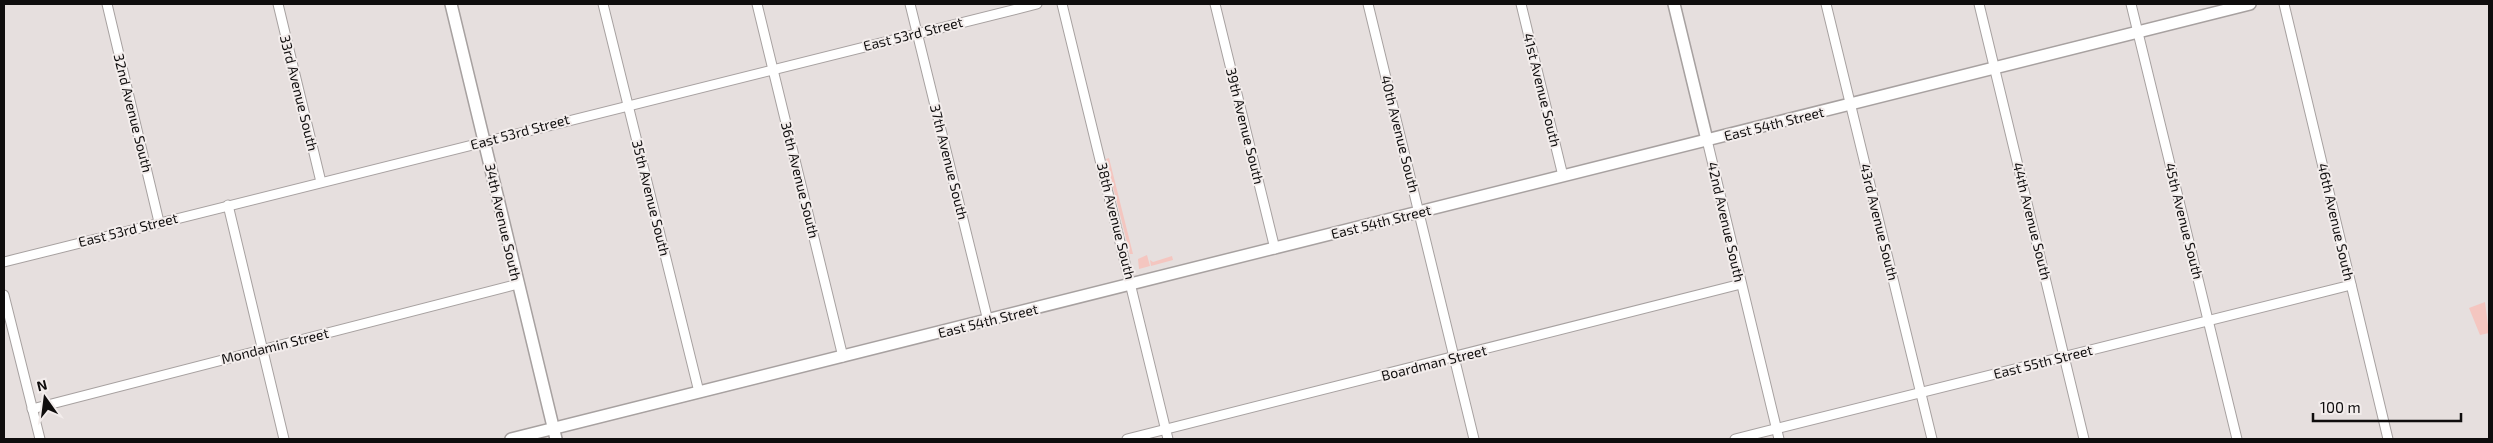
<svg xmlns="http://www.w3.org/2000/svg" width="2493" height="443" viewBox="0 0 2493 443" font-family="'Exo 2',sans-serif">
  <rect width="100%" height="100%" fill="#e6dfde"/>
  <g fill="#f4c6c0">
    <polygon points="1109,158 1133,254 1130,254 1106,159"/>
    <polygon points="1147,255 1150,266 1139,269 1138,259"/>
    <polygon points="1172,256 1173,260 1151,266 1150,260 1153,262"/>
    <polygon points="2485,302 2489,333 2480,335 2469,308"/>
  </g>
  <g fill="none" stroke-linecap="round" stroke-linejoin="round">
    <defs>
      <g id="minor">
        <polyline points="107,4 159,222"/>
        <polyline points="278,4 321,182"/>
        <polyline points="603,4 699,392"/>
        <polyline points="757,4 843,357"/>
        <polyline points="910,4 988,321"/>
        <polyline points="1062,4 1168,439"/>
        <polyline points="1215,4 1275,249"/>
        <polyline points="1368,4 1474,439"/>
        <polyline points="1521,4 1563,176"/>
        <polyline points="1826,4 1932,439"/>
        <polyline points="1979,4 2084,439"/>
        <polyline points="2131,4 2237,439"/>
        <polyline points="2284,4 2388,439"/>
        <polyline points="1707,140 1779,439"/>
        <polyline points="228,205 284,439"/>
        <polyline points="4,262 1037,4"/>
        <polyline points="4,295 40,439"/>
        <polyline points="32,409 518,284"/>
        <polyline points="1127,439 1741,284"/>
        <polyline points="1735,439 2351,285"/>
      </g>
      <g id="tertiary">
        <polyline points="451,4 556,439"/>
        <polyline points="1674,4 1707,140"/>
        <polyline points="511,439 2250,4"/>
      </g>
    </defs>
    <use href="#minor" stroke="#a7a1a0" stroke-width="11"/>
    <use href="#tertiary" stroke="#a7a1a0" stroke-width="14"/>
    <use href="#minor" stroke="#fff" stroke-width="9"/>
    <use href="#tertiary" stroke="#fff" stroke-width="11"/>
  </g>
  <g text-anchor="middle" stroke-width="4" stroke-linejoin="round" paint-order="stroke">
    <g font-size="14" fill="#0f0d0d" stroke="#f3edec">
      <text transform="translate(913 34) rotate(-14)" y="5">East 53rd Street</text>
      <text transform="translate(1542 90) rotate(76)" y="5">41st Avenue South</text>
      <text transform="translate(299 93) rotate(76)" y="5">33rd Avenue South</text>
      <text transform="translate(133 113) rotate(76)" y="5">32nd Avenue South</text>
      <text transform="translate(1774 124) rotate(-14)" y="5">East 54th Street</text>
      <text transform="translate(1245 126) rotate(76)" y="5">39th Avenue South</text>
      <text transform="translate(520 132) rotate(-15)" y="5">East 53rd Street</text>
      <text transform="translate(1400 134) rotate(76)" y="5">40th Avenue South</text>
      <text transform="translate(949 162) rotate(76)" y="5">37th Avenue South</text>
      <text transform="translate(800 180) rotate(76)" y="5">36th Avenue South</text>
      <text transform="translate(651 198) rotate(76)" y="5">35th Avenue South</text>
      <text transform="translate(1116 221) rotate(76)" y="5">38th Avenue South</text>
      <text transform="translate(2032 221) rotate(76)" y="5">44th Avenue South</text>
      <text transform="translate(2184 221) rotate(76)" y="5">45th Avenue South</text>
      <text transform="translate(503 222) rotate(77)" y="5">34th Avenue South</text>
      <text transform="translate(1381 222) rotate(-14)" y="5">East 54th Street</text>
      <text transform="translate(1726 222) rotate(77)" y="5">42nd Avenue South</text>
      <text transform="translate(1879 222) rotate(76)" y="5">43rd Avenue South</text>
      <text transform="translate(2336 222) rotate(77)" y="5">46th Avenue South</text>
      <text transform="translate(128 230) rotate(-14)" y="5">East 53rd Street</text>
      <text transform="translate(988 321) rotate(-14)" y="5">East 54th Street</text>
      <text transform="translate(275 346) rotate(-14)" y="5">Mondamin Street</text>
      <text transform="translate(2043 362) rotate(-14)" y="5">East 55th Street</text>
      <text transform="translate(1434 363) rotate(-14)" y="5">Boardman Street</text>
    </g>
  </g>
  <rect width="2493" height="443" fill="none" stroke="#0f0d0d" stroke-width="10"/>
  <g transform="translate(45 398) rotate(346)" stroke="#f3edec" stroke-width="4" paint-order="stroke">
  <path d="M0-4L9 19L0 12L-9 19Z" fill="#0f0d0d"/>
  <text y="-8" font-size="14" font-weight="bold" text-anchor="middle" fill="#0f0d0d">N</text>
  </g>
  <path d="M2313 413v8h148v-8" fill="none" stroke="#0f0d0d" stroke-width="2.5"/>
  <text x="2320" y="413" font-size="15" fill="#0f0d0d" stroke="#f3edec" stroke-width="4" paint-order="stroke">100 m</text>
</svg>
